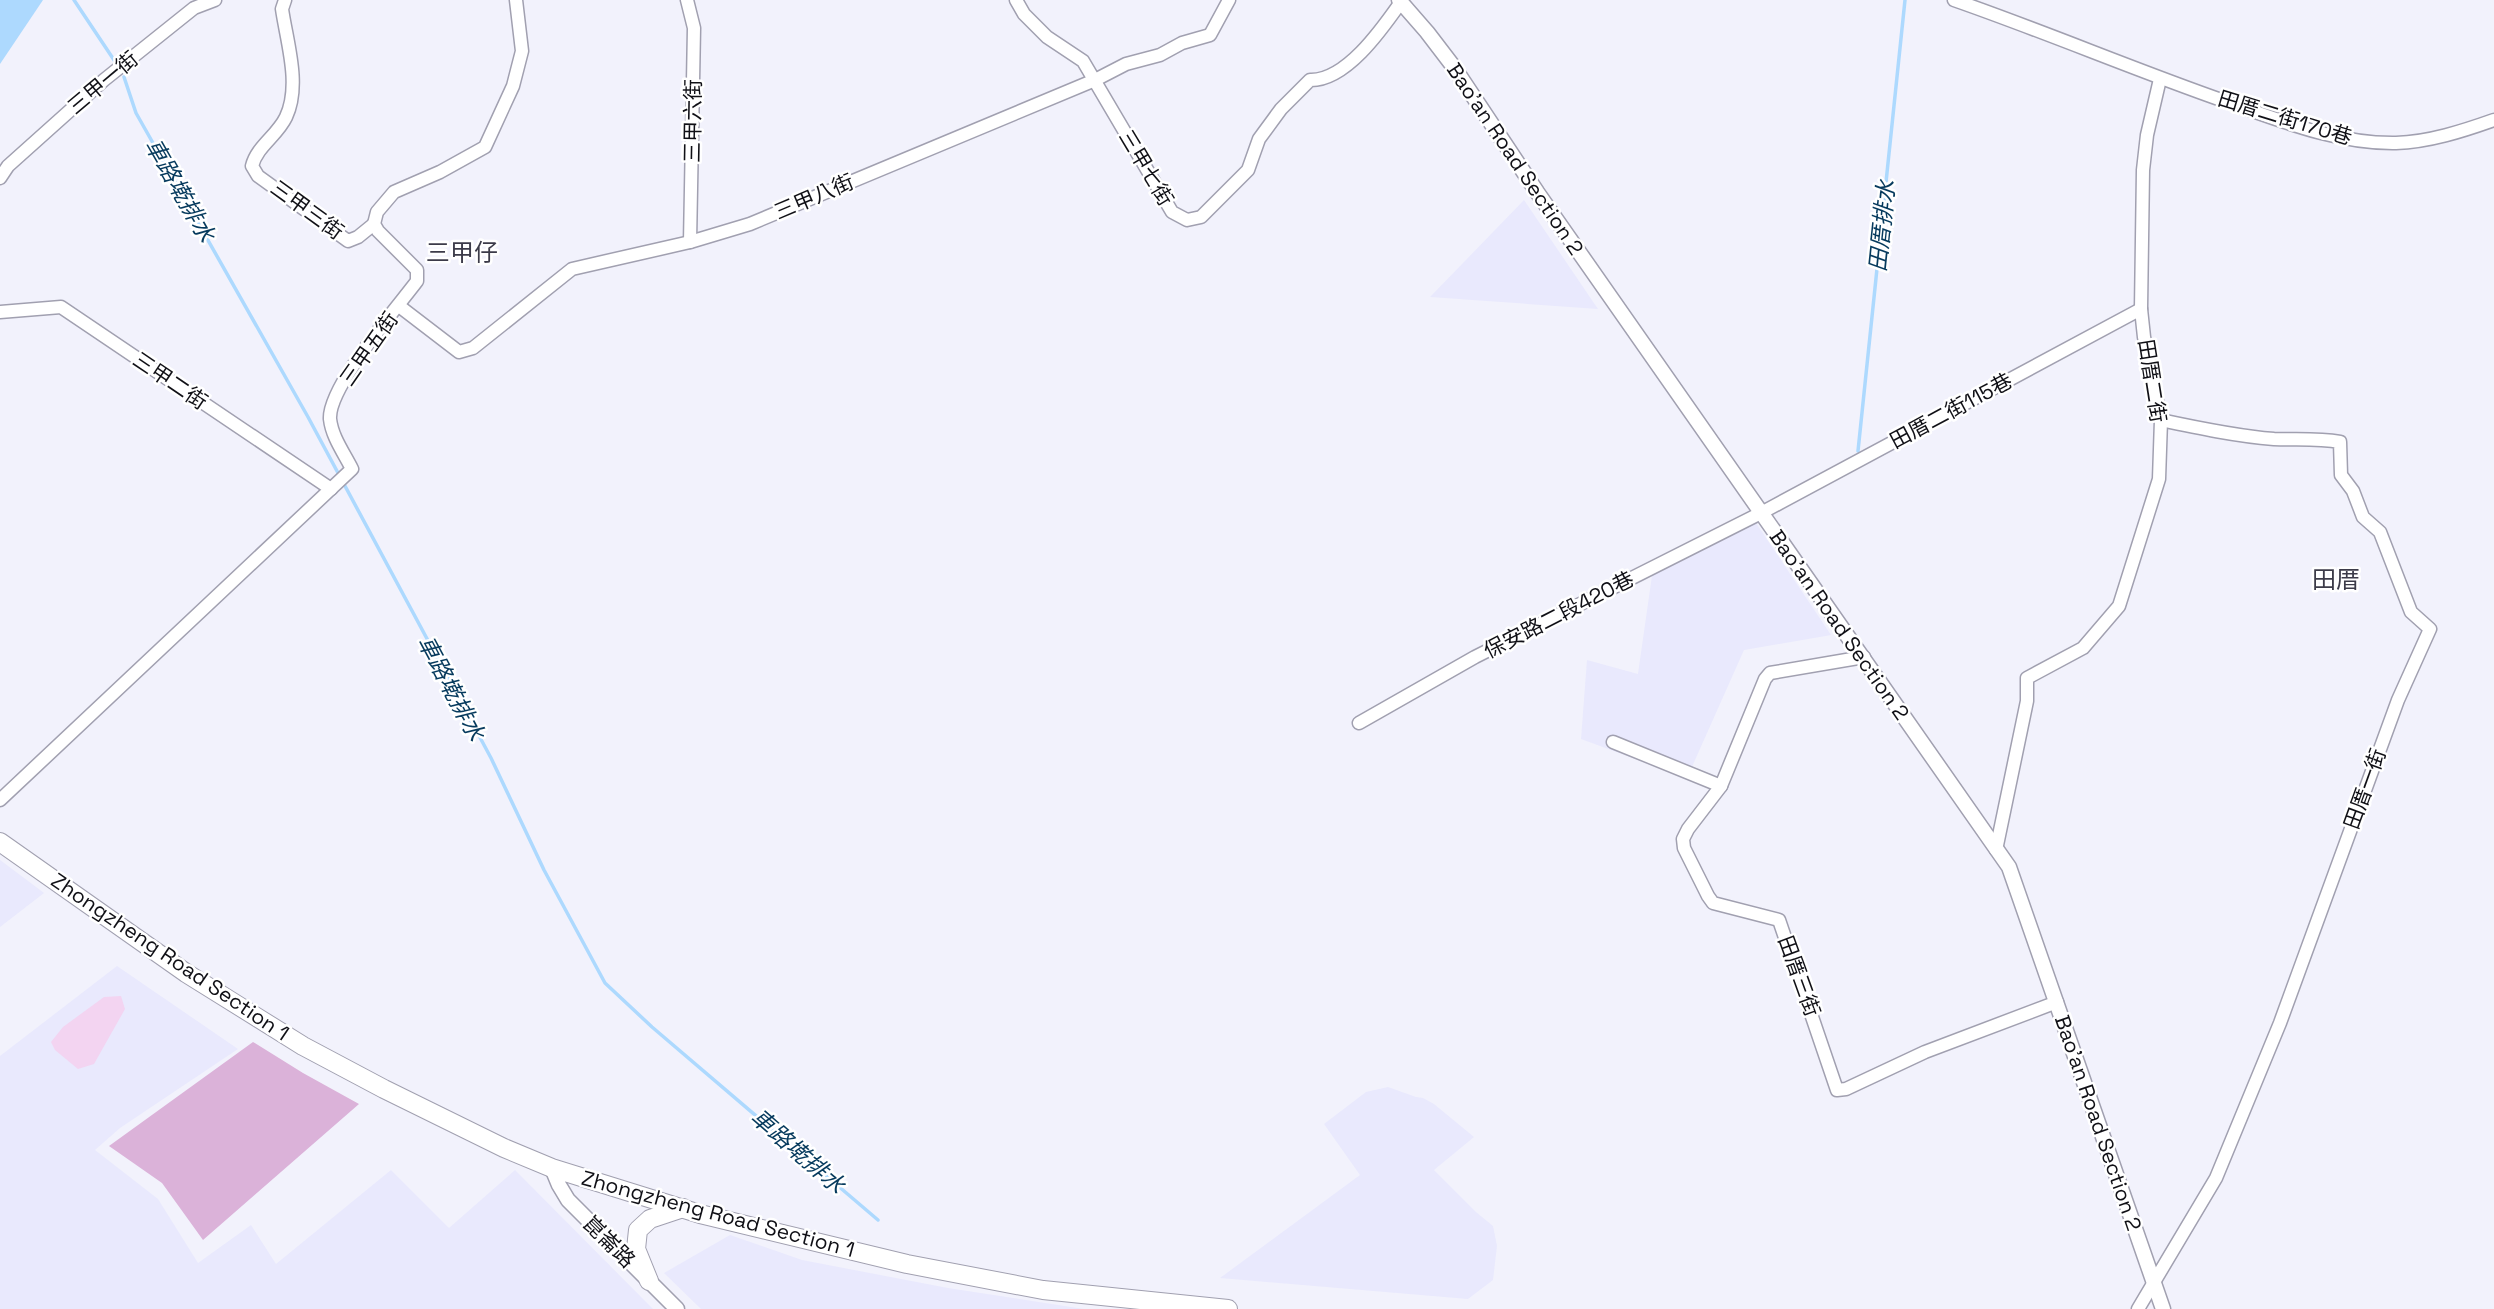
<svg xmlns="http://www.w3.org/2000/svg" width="2494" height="1309" viewBox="0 0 2494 1309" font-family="'Space Grotesk','Noto Sans TC',sans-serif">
  <rect width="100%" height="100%" fill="#f2f2fc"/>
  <g fill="#e9e9fd">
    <polygon points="1524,200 1598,309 1430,297 1464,262"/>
    <polygon points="1752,517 1831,635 1744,650 1687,778 1581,739 1587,660 1638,674 1654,562"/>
    <polygon points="0,860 44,893 0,927"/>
    <polygon points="117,966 238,1049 120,1128 95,1150 158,1199 198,1263 251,1225 276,1264 391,1170 449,1228 515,1170 653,1309 0,1309 0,1056"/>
    <polygon points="1388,1087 1416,1097 1423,1098 1434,1104 1474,1137 1434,1170 1476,1212 1493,1226 1497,1246 1493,1280 1468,1299 1220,1278 1360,1175 1324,1124 1366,1092"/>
    <polygon points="730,1235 802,1260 948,1288 1084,1309 701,1309 664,1273"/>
  </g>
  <polygon fill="#f3d4f1" points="121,996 125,1009 94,1064 78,1069 55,1050 51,1042 63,1027 104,997"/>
  <polygon fill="#dbb2d9" points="253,1042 303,1073 359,1104 203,1240 162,1183 109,1146"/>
  <polygon fill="#add9fe" points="0,0 43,0 0,64"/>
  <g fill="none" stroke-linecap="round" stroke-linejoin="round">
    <g stroke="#add9fe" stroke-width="3.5">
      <polyline points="74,0 116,63"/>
      <polyline points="124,77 136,113 308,417 491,758 544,870 605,983 652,1027 878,1220"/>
      <polyline points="1858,451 1905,0"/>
    </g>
    <defs>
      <g id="minor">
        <path d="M285,0l-3,9c5,34 19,76 4,108 -9,19 -29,29 -34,49l6,10 90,65 10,-4 16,-13"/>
        <polyline points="687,0 694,28 690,242"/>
        <path d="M1016,0l8,14 23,23 36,24 89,151 15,8 14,-3 47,-47 11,-31 22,-30 29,-29c36,1 72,-51 91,-78"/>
        <path d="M1954,0c92,32 181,70 273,102 54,19 111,42 169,41 33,-1 67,-12 98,-23"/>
        <polyline points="0,178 8,166 104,80 194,8 215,0"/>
        <polyline points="399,306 459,352 473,348 572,269 690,242 750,224 1095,80 1126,64 1160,55 1182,43 1210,35 1229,0"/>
        <polyline points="0,312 61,307 331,489"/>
        <polyline points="1864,657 1770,673 1765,679 1721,786 1688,829 1683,839 1684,848 1708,896 1713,903 1779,920 1837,1090 1846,1089 1925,1052 2057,1002"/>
        <polyline points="1359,723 1475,657 1761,513 2141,309"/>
        <polyline points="1613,742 1721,786"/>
        <path d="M0,800l352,-331c-8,-16 -20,-32 -22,-50 -2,-32 66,-110 87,-138v-11l-39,-39 -4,-7 3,-12 17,-20 46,-20 45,-25 28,-61 9,-35 -6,-51"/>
        <polyline points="1996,850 2027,701 2027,678 2083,648 2119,606 2159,479 2161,420 2144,337 2141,309 2143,170 2147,135 2160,79"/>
        <path d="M2138,1309l78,-131 64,-155 118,-323 32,-71 -19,-17 -31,-80 -17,-15 -10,-26 -12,-16 -1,-33c-22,-4 -43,-2 -66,-3 -38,-3 -76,-11 -113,-19"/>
      </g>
      <g id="tertiary">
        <polyline points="1399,0 1427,32 1453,66 1537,192 2009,867 2163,1309"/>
        <polyline points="552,1168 559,1185 568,1200 677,1309"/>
      </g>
      <g id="secondary">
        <polyline points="0,842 186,973 303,1046 384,1089 504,1148 552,1168 700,1214 907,1264 1043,1290 1228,1309"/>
        <polyline points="649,1281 636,1249 638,1230 650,1219 683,1208"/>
      </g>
    </defs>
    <use href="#minor" stroke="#a1a0b0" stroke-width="15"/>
    <use href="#tertiary" stroke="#a1a0b0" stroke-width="17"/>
    <use href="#secondary" stroke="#a1a0b0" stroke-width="20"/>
    <use href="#minor" stroke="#fff" stroke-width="12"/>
    <use href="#tertiary" stroke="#fff" stroke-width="14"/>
    <use href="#secondary" stroke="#fff" stroke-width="18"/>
  </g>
  <g text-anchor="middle" stroke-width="5" stroke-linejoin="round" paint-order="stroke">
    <g font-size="21" fill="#101016" stroke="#fff">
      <text transform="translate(103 83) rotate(-40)" y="7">三甲一街</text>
      <text transform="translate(2285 118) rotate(17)" y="7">田厝二街170巷</text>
      <text transform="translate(693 121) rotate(-89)" y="7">三甲六街</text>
      <text transform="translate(1515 159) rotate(56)" y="7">Bao’an Road Section 2</text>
      <text transform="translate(1146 168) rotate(59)" y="7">三甲七街</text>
      <text transform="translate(814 197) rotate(-23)" y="7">三甲八街</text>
      <text transform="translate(307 210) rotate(36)" y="7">三甲三街</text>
      <text transform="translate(369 349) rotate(-55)" y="7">三甲五街</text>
      <text transform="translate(170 381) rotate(34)" y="7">三甲二街</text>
      <text transform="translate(2152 381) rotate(81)" y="7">田厝二街</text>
      <text transform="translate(1951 411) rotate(-28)" y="7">田厝二街115巷</text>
      <text transform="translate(1559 615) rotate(-27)" y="7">保安路二段420巷</text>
      <text transform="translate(1839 625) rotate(55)" y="7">Bao’an Road Section 2</text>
      <text transform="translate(2365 789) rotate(-70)" y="7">田厝一街</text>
      <text transform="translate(170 957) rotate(34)" y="7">Zhongzheng Road Section 1</text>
      <text transform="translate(1799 976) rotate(70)" y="7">田厝三街</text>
      <text transform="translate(2098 1123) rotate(71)" y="7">Bao’an Road Section 2</text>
      <text transform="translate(718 1214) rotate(15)" y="7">Zhongzheng Road Section 1</text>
      <text transform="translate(609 1242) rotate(45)" y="7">崑崙路</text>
    </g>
    <g font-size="23" font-style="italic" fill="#063a5d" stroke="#fff">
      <text transform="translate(180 190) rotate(60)" y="8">車路墘排水</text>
      <text transform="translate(1882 226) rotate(-84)" y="8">田厝排水</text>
      <text transform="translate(451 688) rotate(62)" y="8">車路墘排水</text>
      <text transform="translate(798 1151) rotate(41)" y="8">車路墘排水</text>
    </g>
    <g font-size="24" fill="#3c3b49" stroke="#fff">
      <text x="462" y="261">三甲仔</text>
      <text x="2336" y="588">田厝</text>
    </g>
  </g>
</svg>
